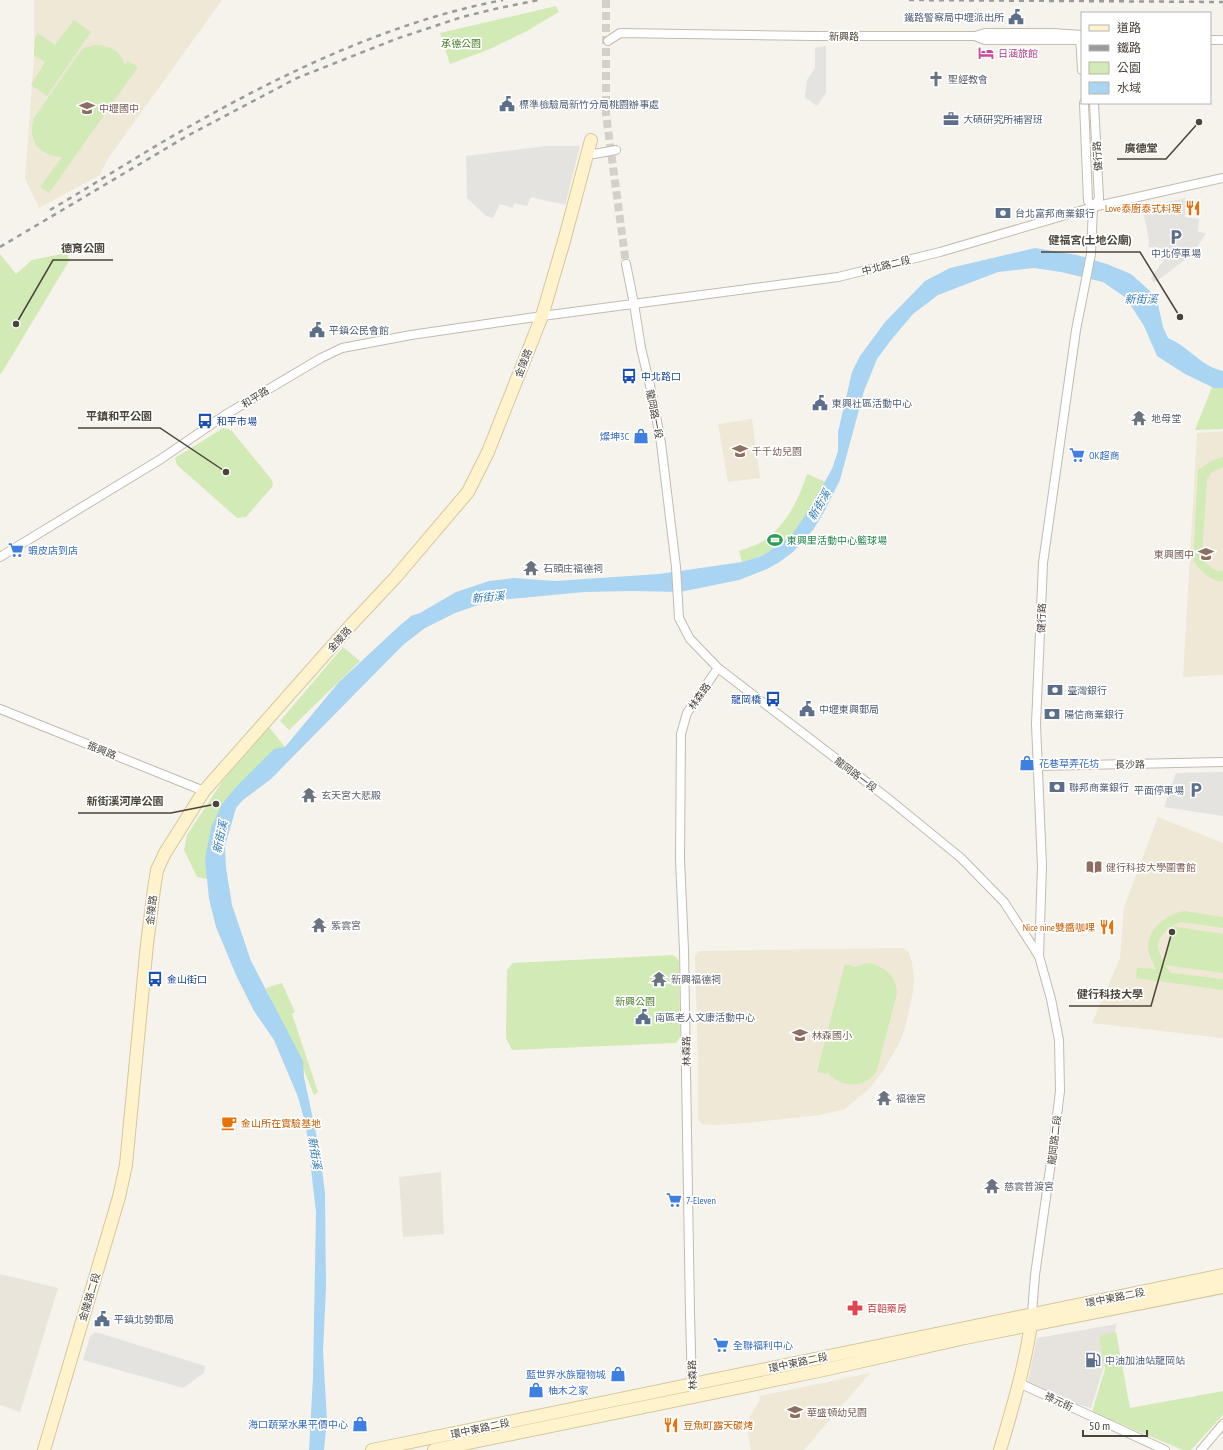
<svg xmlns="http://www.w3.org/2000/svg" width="1223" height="1450" viewBox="0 0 1223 1450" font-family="'PT Sans Narrow','Noto Sans TC',sans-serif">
  <rect width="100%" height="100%" fill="#f6f3ec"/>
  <g fill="#eae5da">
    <polygon points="441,1172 444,1234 403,1237 399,1177"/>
    <polygon points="0,1274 58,1288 20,1412 0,1405"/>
  </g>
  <polygon fill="#e6e2dd" points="1117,1324 1091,1408 1078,1404 1071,1403 1027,1386 1037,1338"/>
  <g fill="#efe8d6">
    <polygon points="34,0 222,0 109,157 100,175 39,208 25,178 34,58"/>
    <polygon points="752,419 760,478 728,482 718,424"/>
    <polygon points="1223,431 1223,675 1183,677 1197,433"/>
    <polygon points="1158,817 1223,843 1223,1038 1092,1023 1120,958 1124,907"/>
    <polygon points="902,948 908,951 912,962 914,980 913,992 905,1028 900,1042 883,1071 869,1089 845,1109 820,1115 735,1124 712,1125 702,1124 698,1119 698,1066 695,957 698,951"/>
    <polygon points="870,1373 804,1450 751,1450 746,1423 760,1400 759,1396"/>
  </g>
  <g fill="#d2eab5" fill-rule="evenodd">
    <polygon points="556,6 559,12 525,32 490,49 450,64 440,33"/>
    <polygon points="74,20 91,32 47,96 31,85 45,62 34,55 35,38 38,33 55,45"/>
    <path d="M95,45c16,1 25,5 30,20l3,-4 10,6 -89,126 -9,-6 22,-30c-23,-1 -35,-17 -28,-39l45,-65 5,-5z"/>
    <polygon points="66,253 68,256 69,261 1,374 0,373 0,254 16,274 32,260"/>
    <polygon points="1223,381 1223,429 1195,430 1214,382"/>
    <polygon points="223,428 231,430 272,480 273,486 246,517 237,518 177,465 175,458"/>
    <path d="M1223,457v10l-12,6 -4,6 -5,76c4,9 10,17 21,16v10l-3,1c-12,-4 -19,-11 -27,-21l5,-91 15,-10z"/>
    <path d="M807,474l23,10 -10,22 -29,30 -29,20 -20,6 -3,-11c7,-3 15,-5 21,-8 25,-15 38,-42 47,-69z"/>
    <polygon points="343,647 360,661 289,730 280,721"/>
    <polygon points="269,727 285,747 238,790 212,880 197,877 184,850 187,835 222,782"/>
    <path d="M1184,911l39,6v11l-42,-6 -10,4 52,8v39l-58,-8 6,8 52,6v11l-87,-12 1,-10 19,1c-3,-7 -8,-15 -8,-23 1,-19 20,-32 36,-35zM1170,927l-5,37c-10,-17 -10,-24 5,-37z"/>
    <polygon points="673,955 677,958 679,962 680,1037 676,1043 512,1050 506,1038 507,970 513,963"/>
    <path d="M870,963c16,5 26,13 27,30l-20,77c-12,20 -36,18 -50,2l-1,2 -9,-2 28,-108 10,3 9,-3z"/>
    <polygon points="282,983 295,1012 292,1014 318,1092 314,1095 293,1043 277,1015 266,988"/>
    <polygon points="1116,1332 1130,1408 1223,1391 1223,1415 1191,1450 1183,1450 1092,1412 1105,1369 1099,1336"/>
  </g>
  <g fill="#e5e3e0">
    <polygon points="826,46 826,93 817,106 805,97 807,80 815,68 815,48"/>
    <polygon points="546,146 580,146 565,205 531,197 527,206 514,203 513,208 500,204 493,218 486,216 467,198 466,156"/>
    <polygon points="1186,198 1185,217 1199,219 1198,232 1206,233 1193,254 1154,283 1151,278 1169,253 1163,248 1148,247 1149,240 1142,207"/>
    <polygon points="1223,772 1223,816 1164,807 1176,773"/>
    <polygon points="96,1332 205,1366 204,1373 183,1388 83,1360 90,1336"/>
  </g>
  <path fill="#a9d4f2" d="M1035,248l42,7 30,9 24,10 19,17 8,13 5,23 5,11c20,8 34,29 55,33v17h-9l-29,-14 -28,-18 -13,-30 -18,-28 -23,-16 -42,-10 -27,-4 -36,4 -60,23 -25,19 -22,26 -14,19 -13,32 -24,89 -16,32 -11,18 -20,22 -15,11 -11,6 -28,11 -59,12 -48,-1 -48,1 -94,9 -35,12 -30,15 -22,17 -132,134 -28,21 -7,8 -11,38 1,22 6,37 19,56 52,100 1,16 15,70 6,46 1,95 -3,63 4,69 -3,30h-15l4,-73 3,-165 -10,-86 -8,-29 -24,-57 -20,-29 -18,-36 -20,-48 -7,-28 -4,-40 6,-31 11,-24 15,-18 37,-37 11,-2 54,-65 58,-54 14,-12 9,-3 36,-21 33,-11 25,-3 41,3 104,-7 83,-12 20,-6 29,-20 18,-26 23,-41 6,-18v-19l14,-60 8,-16 25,-34 40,-41 25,-13z"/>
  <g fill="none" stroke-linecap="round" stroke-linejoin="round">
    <polyline stroke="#d4d0c8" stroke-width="8" stroke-dasharray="8 4" stroke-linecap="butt" points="606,0 606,114 626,264"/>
    <defs>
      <g id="street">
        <polyline points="975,36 985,33 1053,33 1082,35"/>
        <polyline points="1080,36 1082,70"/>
        <polyline points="1210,40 1223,40"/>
        <polyline points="608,41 620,33 813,36 975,36 985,40 1082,40"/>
        <polyline points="1084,103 1088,201 1093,207"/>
        <polyline points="594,154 616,150"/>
        <polyline points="626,264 634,304 641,348 652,394 661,443 676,567 679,618 690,639 718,668 890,800 961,858 1004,902 1039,956"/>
        <polyline points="0,557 161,459 225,415 321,358 342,348 411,335 542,316 838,277 940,252 1093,207 1223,178"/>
        <polyline points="0,709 204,791"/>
        <polyline points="1037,766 1223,762"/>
        <polyline points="1032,1313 1035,1275 1053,1148 1060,1091 1059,1040 1051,999 1039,956 1042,866 1036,724 1043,563 1076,330 1091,254 1093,207 1099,199 1094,103"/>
        <polyline points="1019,1383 1165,1450"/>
        <polyline points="692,1388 690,1314 684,950 680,859 681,734 687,713 718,668"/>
        <polyline points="1201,1450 1223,1424"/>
      </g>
      <g id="secondary">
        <polyline points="44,1450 119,1197 126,1165 147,944 154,889 157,870 165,853 204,791 350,626 395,578 468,492 488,452 542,316 564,241 591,140"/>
        <polyline points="372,1450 1223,1275"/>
        <polyline points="434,1450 819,1371 965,1338 1223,1287"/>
        <path d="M1000,1450c13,-44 26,-87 32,-133"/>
      </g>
    </defs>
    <use href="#street" stroke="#c2bbae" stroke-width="10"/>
    <use href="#secondary" stroke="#d6c79b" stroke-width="14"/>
    <use href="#street" stroke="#fff" stroke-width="8"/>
    <use href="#secondary" stroke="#fff3cd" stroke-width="12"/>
    <g stroke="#9a9a9a" stroke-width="2.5" stroke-dasharray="5 5" stroke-linecap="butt">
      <polyline points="909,0 1223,2"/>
      <path d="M50,210c45,-26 89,-55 135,-81 98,-56 207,-108 318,-129"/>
      <polyline points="0,247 187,136 297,78 396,39 462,17 499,8 539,0"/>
    </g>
  </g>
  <defs>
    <symbol id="civic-bare" viewBox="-9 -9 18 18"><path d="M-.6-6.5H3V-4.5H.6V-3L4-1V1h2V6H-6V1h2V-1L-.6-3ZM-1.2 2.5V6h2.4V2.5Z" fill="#5c6f8a" stroke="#fff" stroke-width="2.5" paint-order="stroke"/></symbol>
    <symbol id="hotel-bare" viewBox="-9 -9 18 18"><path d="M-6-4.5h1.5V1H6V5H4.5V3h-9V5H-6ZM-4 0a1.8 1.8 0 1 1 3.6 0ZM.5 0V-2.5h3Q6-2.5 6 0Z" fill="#d1479c" stroke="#fff" stroke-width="2.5" paint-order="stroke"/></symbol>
    <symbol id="church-bare" viewBox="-9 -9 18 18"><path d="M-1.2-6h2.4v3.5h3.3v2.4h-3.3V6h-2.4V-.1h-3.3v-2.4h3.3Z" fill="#6b7280" stroke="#fff" stroke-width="2.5" paint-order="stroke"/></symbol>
    <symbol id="school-bare" viewBox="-9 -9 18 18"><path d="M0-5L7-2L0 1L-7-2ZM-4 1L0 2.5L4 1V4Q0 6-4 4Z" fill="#8d6e63" stroke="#fff" stroke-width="2.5" paint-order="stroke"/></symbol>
    <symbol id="office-bare" viewBox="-9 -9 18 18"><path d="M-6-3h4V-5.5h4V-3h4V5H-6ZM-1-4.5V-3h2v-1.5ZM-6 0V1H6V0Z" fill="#5c6f8a" stroke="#fff" stroke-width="2.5" paint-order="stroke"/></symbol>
    <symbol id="restaurant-bare" viewBox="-9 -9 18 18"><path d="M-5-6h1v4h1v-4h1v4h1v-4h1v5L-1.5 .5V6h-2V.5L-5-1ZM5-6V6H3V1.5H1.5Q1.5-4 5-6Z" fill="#e8710a" stroke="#fff" stroke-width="2.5" paint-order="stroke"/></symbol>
    <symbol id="bank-bare" viewBox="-9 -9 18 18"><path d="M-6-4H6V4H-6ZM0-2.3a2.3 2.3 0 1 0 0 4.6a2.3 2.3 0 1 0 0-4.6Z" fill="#5c6f8a" stroke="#fff" stroke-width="2.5" paint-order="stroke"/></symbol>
    <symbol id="parking-bare" viewBox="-9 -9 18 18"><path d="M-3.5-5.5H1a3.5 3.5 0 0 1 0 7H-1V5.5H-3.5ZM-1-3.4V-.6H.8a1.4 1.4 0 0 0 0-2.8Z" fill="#5c6f8a" stroke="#fff" stroke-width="2.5" paint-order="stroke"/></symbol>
    <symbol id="bus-bare" viewBox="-9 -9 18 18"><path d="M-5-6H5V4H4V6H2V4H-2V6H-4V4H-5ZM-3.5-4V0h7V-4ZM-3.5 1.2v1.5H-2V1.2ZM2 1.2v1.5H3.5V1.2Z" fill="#1a4fb4" stroke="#fff" stroke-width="2.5" paint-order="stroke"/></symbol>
    <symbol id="temple-bare" viewBox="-9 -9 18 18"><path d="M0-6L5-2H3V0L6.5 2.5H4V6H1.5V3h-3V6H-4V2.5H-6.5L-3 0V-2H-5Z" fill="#6b7280" stroke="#fff" stroke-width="2.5" paint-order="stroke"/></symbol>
    <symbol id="shop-bare" viewBox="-9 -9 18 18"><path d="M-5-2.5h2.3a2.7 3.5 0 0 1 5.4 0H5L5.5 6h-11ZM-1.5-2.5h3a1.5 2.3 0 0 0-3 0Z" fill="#3f7fe0" stroke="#fff" stroke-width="2.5" paint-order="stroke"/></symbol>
    <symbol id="supermarket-bare" viewBox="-9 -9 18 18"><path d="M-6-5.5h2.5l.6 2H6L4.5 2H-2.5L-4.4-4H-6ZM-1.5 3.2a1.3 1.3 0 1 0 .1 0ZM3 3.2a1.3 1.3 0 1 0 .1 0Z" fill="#3f7fe0" stroke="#fff" stroke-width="2.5" paint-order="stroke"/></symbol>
    <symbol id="stadium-bare" viewBox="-9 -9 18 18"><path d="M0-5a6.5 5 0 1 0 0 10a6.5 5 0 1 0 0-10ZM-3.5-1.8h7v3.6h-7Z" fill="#2e9e5b" stroke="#fff" stroke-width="2.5" paint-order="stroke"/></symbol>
    <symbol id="library-bare" viewBox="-9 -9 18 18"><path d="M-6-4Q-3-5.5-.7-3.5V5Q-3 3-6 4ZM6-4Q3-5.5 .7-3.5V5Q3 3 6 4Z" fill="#8d6e63" stroke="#fff" stroke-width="2.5" paint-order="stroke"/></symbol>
    <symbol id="cafe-bare" viewBox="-9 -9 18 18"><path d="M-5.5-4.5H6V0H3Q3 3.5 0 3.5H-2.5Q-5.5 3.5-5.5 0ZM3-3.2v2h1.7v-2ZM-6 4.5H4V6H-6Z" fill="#e8710a" stroke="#fff" stroke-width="2.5" paint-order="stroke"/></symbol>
    <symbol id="pharmacy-bare" viewBox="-9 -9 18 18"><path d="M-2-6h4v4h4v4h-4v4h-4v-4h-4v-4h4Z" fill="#e0444e" stroke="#fff" stroke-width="2.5" paint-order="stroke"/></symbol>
    <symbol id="fuel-bare" viewBox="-9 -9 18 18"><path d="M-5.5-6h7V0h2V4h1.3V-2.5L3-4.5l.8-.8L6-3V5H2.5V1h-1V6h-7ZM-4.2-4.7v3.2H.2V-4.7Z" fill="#5c6f8a" stroke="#fff" stroke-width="2.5" paint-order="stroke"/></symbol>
  </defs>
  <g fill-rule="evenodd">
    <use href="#civic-bare" x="1005" y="6" width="22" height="22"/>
    <use href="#hotel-bare" x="975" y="42" width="22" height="22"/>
    <use href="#church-bare" x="925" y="68" width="22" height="22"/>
    <use href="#civic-bare" x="496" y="93" width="22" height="22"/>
    <use href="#school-bare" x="76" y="97" width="22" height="22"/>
    <use href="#office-bare" x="940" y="108" width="22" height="22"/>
    <use href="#restaurant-bare" x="1182" y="197" width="22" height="22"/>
    <use href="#bank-bare" x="992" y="202" width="22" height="22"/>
    <use href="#parking-bare" x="1165" y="226" width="22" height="22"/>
    <use href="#civic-bare" x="306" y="319" width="22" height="22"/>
    <use href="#bus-bare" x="618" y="365" width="22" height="22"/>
    <use href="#civic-bare" x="809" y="392" width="22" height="22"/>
    <use href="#temple-bare" x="1128" y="407" width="22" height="22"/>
    <use href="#bus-bare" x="194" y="410" width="22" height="22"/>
    <use href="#shop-bare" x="630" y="425" width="22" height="22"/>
    <use href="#school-bare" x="729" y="440" width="22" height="22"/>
    <use href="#supermarket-bare" x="1066" y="444" width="22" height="22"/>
    <use href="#stadium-bare" x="764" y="529" width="22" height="22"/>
    <use href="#supermarket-bare" x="5" y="539" width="22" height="22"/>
    <use href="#school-bare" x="1195" y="543" width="22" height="22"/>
    <use href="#temple-bare" x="520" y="557" width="22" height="22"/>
    <use href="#bank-bare" x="1044" y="679" width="22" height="22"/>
    <use href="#bus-bare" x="762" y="688" width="22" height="22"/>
    <use href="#civic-bare" x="796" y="698" width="22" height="22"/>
    <use href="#bank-bare" x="1041" y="703" width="22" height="22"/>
    <use href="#shop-bare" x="1016" y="752" width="22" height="22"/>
    <use href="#bank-bare" x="1046" y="776" width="22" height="22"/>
    <use href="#parking-bare" x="1185" y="779" width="22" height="22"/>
    <use href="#temple-bare" x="298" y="784" width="22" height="22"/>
    <use href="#library-bare" x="1083" y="856" width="22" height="22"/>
    <use href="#temple-bare" x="308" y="914" width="22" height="22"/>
    <use href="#restaurant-bare" x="1096" y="916" width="22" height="22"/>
    <use href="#bus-bare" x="144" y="968" width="22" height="22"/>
    <use href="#temple-bare" x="648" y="968" width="22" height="22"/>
    <use href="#civic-bare" x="632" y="1006" width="22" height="22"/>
    <use href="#school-bare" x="789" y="1024" width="22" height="22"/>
    <use href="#temple-bare" x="873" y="1087" width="22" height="22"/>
    <use href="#cafe-bare" x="218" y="1112" width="22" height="22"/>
    <use href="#temple-bare" x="981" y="1175" width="22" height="22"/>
    <use href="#supermarket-bare" x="663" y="1189" width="22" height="22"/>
    <use href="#pharmacy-bare" x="844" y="1297" width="22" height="22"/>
    <use href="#civic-bare" x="91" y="1308" width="22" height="22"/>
    <use href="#supermarket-bare" x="710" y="1334" width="22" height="22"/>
    <use href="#fuel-bare" x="1082" y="1349" width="22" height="22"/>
    <use href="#shop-bare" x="607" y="1363" width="22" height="22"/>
    <use href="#shop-bare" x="525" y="1379" width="22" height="22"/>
    <use href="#school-bare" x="784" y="1401" width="22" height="22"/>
    <use href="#shop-bare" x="349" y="1413" width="22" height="22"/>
    <use href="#restaurant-bare" x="660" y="1414" width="22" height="22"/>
  </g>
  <g text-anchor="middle" stroke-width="3.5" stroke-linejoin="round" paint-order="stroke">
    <g font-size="10" fill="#4e5e75" stroke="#fff" text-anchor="start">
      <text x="1004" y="21" text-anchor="end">鐵路警察局中壢派出所</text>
      <text x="519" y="108">標準檢驗局新竹分局桃園辦事處</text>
      <text x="963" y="123">大碩研究所補習班</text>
      <text x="1015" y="217">台北富邦商業銀行</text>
      <text x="1176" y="257" text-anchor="middle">中北停車場</text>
      <text x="329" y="334">平鎮公民會館</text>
      <text x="832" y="407">東興社區活動中心</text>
      <text x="1067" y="694">臺灣銀行</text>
      <text x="819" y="713">中壢東興郵局</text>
      <text x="1064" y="718">陽信商業銀行</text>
      <text x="1069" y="791">聯邦商業銀行</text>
      <text x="1184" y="794" text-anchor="end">平面停車場</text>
      <text x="655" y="1021">南區老人文康活動中心</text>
      <text x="114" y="1323">平鎮北勢郵局</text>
      <text x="1105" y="1364">中油加油站龍岡站</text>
    </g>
    <g font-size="10" fill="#4b4439" stroke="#fff">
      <text x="844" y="40">新興路</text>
      <text transform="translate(1097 156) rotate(-94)" y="4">健行路</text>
      <text transform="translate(886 265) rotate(-14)" y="4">中北路二段</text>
      <text transform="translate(523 363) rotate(-69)" y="4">金陵路</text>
      <text transform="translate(255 397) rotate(-31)" y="4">和平路</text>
      <text transform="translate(655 414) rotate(79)" y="4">龍岡路一段</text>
      <text transform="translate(1041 618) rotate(-88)" y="4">健行路</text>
      <text transform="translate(339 639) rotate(-48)" y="4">金陵路</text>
      <text transform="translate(699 696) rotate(-55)" y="4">林森路</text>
      <text transform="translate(102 750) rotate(22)" y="4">振興路</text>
      <text transform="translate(1130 764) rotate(-1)" y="4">長沙路</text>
      <text transform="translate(856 774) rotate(37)" y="4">龍岡路一段</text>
      <text transform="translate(151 910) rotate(-83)" y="4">金陵路</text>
      <text transform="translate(686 1051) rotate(-91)" y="4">林森路</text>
      <text transform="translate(1054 1140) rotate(-83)" y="4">龍岡路二段</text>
      <text transform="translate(89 1297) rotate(-73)" y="4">金陵路二段</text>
      <text transform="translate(1115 1297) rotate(-11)" y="4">環中東路二段</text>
      <text transform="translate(798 1362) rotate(-12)" y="4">環中東路二段</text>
      <text transform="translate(692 1375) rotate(-92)" y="4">林森路</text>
      <text transform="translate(1059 1401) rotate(25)" y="4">祿元街</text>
      <text transform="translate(480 1428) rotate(-12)" y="4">環中東路二段</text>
    </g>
    <g font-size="10" fill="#4a7f2a" stroke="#fff">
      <text x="461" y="47">承德公園</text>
      <text x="635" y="1005">新興公園</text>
    </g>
    <g font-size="10" fill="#b23c85" stroke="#fff" text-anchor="start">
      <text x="998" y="57">日涵旅館</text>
    </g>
    <g font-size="10" fill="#5b616d" stroke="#fff" text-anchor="start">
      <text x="948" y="83">聖經教會</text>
      <text x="1151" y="422">地母堂</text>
      <text x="543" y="572">石頭庄福德祠</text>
      <text x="321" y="799">玄天宮大悲殿</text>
      <text x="331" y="929">紫雲宮</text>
      <text x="671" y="983">新興福德祠</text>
      <text x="896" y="1102">福德宮</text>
      <text x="1004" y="1190">慈雲普渡宮</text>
    </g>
    <g font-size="10" fill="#785e54" stroke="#fff" text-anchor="start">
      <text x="99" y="112">中壢國中</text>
      <text x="752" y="455">千千幼兒園</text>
      <text x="1194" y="558" text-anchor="end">東興國中</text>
      <text x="1106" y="871">健行科技大學圖書館</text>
      <text x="812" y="1039">林森國小</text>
      <text x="807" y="1416">華盛頓幼兒園</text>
    </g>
    <g font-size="10" fill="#c56008" stroke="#fff" text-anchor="end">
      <text x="1181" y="212">Love泰廚泰式料理</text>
      <text x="1095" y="931">Nice nine雙醬咖哩</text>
      <text x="241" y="1127" text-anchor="start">金山所在實驗基地</text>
      <text x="683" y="1429" text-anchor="start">豆魚町露天碳烤</text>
    </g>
    <g font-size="10" fill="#164399" stroke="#fff" text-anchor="start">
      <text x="641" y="380">中北路口</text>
      <text x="217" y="425">和平市場</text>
      <text x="761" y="703" text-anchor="end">龍岡橋</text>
      <text x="167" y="983">金山街口</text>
    </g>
    <g font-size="10" fill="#366cbe" stroke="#fff" text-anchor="start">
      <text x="629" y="440" text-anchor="end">燦坤3C</text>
      <text x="1089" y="459">OK超商</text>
      <text x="28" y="554">蝦皮店到店</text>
      <text x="1039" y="767">花巷草弄花坊</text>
      <text x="686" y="1204">7-Eleven</text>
      <text x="733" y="1349">全聯福利中心</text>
      <text x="606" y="1378" text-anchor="end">藍世界水族寵物城</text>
      <text x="548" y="1394">柚木之家</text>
      <text x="348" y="1428" text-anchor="end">海口蔬菜水果平價中心</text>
    </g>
    <g font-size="10" fill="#27864d" stroke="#fff" text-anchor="start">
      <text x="787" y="544">東興里活動中心籃球場</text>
    </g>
    <g font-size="10" fill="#be3a42" stroke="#fff" text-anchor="start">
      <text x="867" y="1312">百韜藥房</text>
    </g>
    <g font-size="11" font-style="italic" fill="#2e7ab2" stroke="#fff">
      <text x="1141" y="303">新街溪</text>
      <text transform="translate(819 505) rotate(-60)" y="4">新街溪</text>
      <text transform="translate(488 597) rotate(-5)" y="4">新街溪</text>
      <text transform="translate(220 837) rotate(-78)" y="4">新街溪</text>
      <text transform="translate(315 1153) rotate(80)" y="4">新街溪</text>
    </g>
  </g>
  <path fill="none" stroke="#4b4439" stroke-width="1.5" d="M1199 122L1166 159H1117M1180 317L1140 252H1041M16 324L53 260H113M226 472L160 428H78M216 804L171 813H78M1172 932L1151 1006H1069"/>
  <g fill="#4b4439" stroke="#fff" stroke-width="1.5">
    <circle cx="1199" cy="122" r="4"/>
    <circle cx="1180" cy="317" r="4"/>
    <circle cx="16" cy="324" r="4"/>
    <circle cx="226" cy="472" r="4"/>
    <circle cx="216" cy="804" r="4"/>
    <circle cx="1172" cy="932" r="4"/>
  </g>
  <g font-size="11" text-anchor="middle" font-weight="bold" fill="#4b4439" stroke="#fff" stroke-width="3.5" stroke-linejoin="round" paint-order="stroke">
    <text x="1141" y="152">廣德堂</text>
    <text x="1090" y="244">健福宮(土地公廟)</text>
    <text x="83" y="252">德育公園</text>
    <text x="119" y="420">平鎮和平公園</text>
    <text x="125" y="805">新街溪河岸公園</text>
    <text x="1110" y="998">健行科技大學</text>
  </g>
  <rect x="1081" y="12" width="130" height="92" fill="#ffffff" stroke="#b7b4b0"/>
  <rect x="1089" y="25" width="20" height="6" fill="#fff3cd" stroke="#b7b4b0"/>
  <text x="1117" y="32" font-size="12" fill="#4b4439">道路</text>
  <rect x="1089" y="45" width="20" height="6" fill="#9a9a9a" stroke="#b7b4b0"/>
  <text x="1117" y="52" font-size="12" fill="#4b4439">鐵路</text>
  <rect x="1089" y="62" width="20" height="12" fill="#d2eab5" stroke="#b7b4b0"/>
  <text x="1117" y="72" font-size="12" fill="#4b4439">公園</text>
  <rect x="1089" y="82" width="20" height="12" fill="#a9d4f2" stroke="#b7b4b0"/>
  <text x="1117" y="92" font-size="12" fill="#4b4439">水域</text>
  <path d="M1083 1430v6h64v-6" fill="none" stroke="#4b4439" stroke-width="2"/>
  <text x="1089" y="1430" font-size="12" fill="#4b4439" stroke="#ffffff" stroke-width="3" paint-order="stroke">50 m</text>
</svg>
